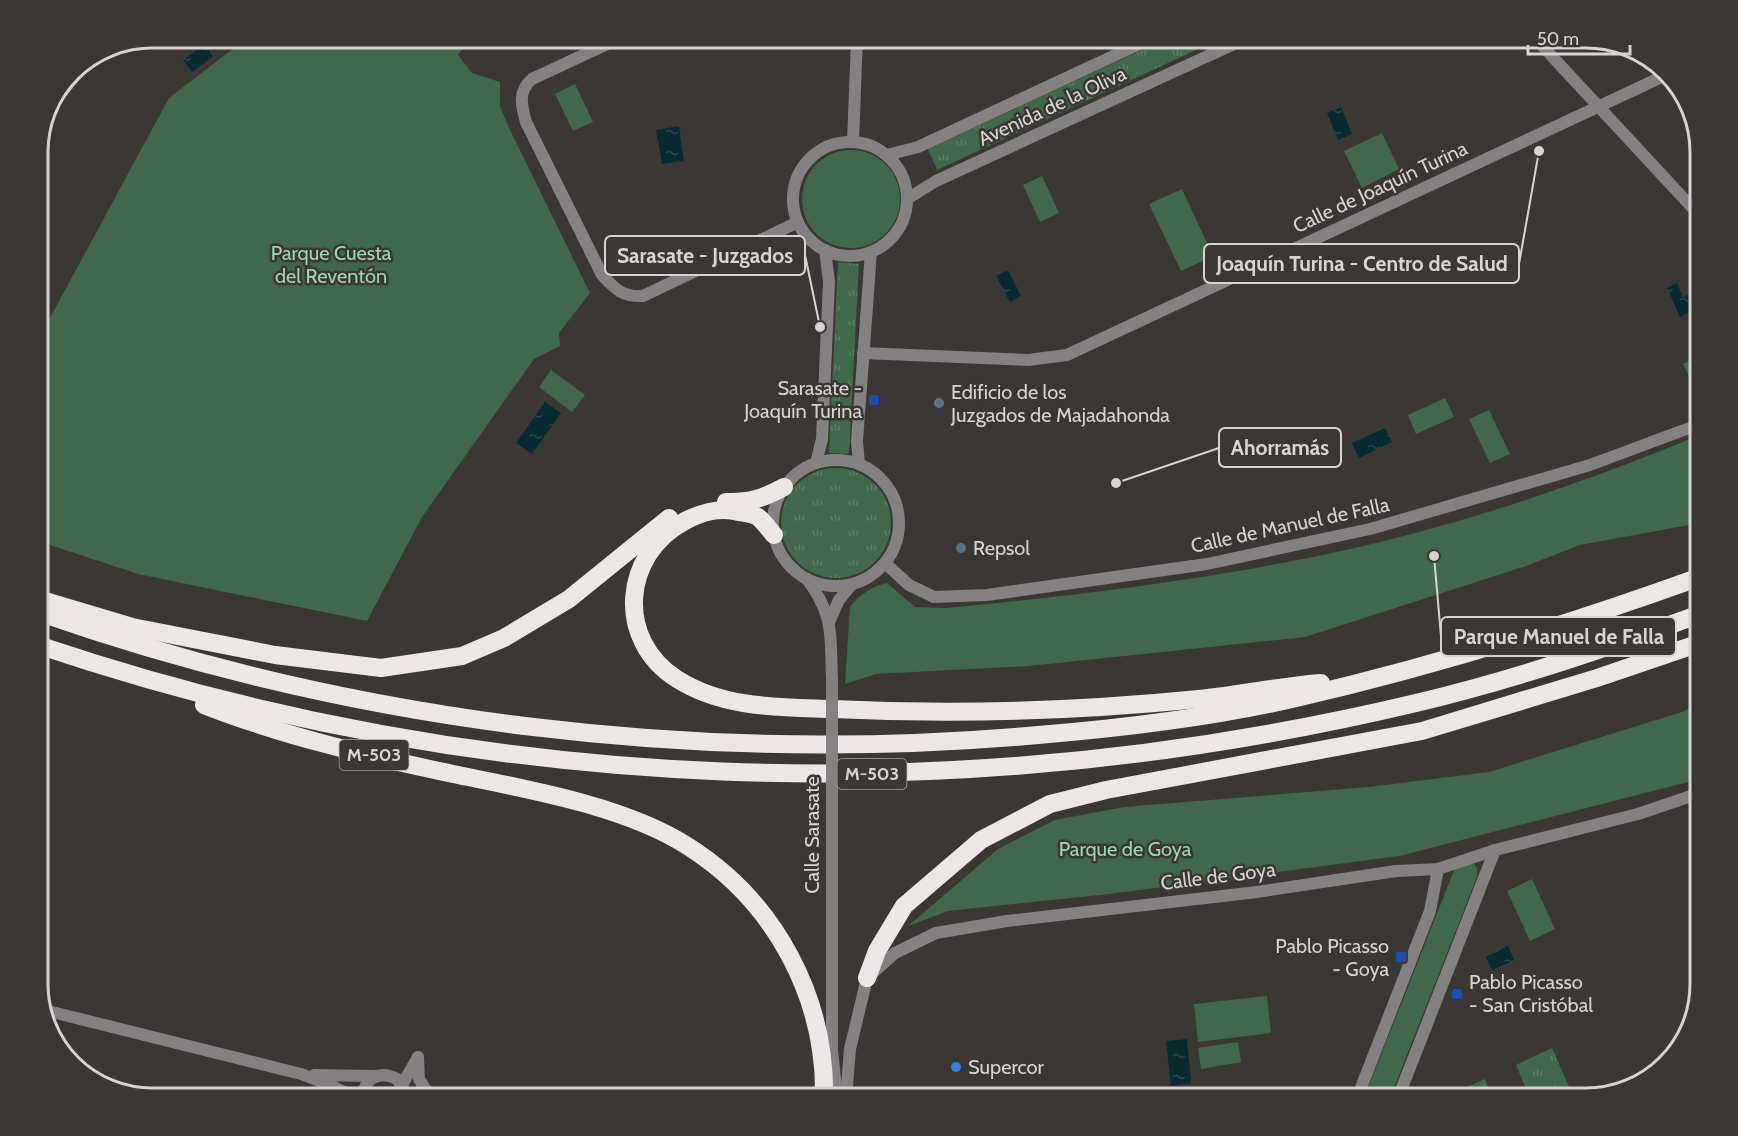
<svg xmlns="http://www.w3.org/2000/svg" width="1738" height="1136" viewBox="0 0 1738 1136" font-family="Cabin,sans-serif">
  <defs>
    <pattern id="grass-tufts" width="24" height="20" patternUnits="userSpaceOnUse" patternTransform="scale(1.5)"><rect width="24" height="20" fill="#42684b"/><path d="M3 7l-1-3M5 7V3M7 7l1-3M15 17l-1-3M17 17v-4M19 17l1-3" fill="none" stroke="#5d7d64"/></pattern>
    <pattern id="water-ripples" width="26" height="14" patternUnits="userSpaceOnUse" patternTransform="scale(1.5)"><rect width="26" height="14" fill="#082a31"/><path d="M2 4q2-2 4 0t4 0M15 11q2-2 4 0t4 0" fill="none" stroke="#2b484e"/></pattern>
  </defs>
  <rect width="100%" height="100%" fill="#3a3734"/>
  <g fill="url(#grass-tufts)">
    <polygon points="1168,38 1222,38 937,170 928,149"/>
    <polygon points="838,262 859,264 849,454 829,453"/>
    <circle cx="836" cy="523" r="55"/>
    <polygon points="1552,1048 1574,1098 1530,1098 1516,1065"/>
    <polygon points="1485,1079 1492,1098 1441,1098"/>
  </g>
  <g fill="#42684b">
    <polygon points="247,38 470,38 458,55 472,73 500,82 500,106 509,128 590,293 559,333 560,346 534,359 422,517 367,621 138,574 38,541 38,340 169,98"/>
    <polygon points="575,84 593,122 573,131 555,94"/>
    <polygon points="1382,133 1399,169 1362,188 1344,151"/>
    <circle cx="851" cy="199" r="49"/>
    <polygon points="1042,176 1059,213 1040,222 1023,185"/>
    <polygon points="1182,189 1213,256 1181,271 1149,204"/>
    <polygon points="1700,356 1700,399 1683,364"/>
    <polygon points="551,370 585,395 572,412 539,387"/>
    <polygon points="1445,398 1454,417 1416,434 1408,415"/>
    <polygon points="1489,410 1510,454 1490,463 1469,419"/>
    <path d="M1700,435v88l-120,22 -54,21 -221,71 -276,29 -153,8 -31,10 5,-77c9,-12 22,-21 37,-24l28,24 31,1c135,-13 268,-29 400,-58 121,-27 240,-68 354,-115z"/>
    <polygon points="1700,703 1700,779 1399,856 1109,894 948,911 908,926 998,849 1055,820 1124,807 1369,787 1489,772 1682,712"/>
    <polygon points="1473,862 1477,869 1477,877 1390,1098 1364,1098 1455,868"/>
    <polygon points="1532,879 1555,929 1530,941 1507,891"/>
    <polygon points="1267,996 1271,1033 1198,1042 1194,1004"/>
    <polygon points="1238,1042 1241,1062 1201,1069 1198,1048"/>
  </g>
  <g fill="url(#water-ripples)">
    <polygon points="205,44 213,57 192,72 183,60"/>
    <polygon points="1341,107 1352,134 1338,140 1327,113"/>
    <polygon points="679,126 684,161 662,164 656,130"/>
    <polygon points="1008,270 1021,296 1010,302 996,276"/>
    <polygon points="1677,283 1683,297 1700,289 1700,307 1680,317 1667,288"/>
    <polygon points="545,402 561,413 532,454 516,443"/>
    <polygon points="1385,428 1392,442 1359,458 1352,443"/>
    <polygon points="1508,946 1514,960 1492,970 1486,957"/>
    <polygon points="1187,1039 1191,1083 1171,1086 1166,1041"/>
  </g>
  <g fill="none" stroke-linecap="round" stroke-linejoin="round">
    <g stroke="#838181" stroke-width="12">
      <path d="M620,38l-88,41c-14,12 -11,26 -6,43l76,153c13,14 20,22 41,21l155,-74"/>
      <polyline points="1535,38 1700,216"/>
      <polyline points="62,92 89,59"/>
      <polyline points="853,142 857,38"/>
      <circle cx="850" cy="199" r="57"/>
      <polyline points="887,155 918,147 1152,38"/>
      <polyline points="907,199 936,181 1247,38"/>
      <polyline points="863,353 1028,360 1067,355 1666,75"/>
      <circle cx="836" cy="523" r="63"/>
      <polyline points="816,463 822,439 829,282 825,250"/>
      <polyline points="859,464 857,441 871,252"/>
      <polyline points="885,563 909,585 934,597 987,595 1207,564 1370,529 1590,465 1700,424"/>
      <path d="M807,579c28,38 23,56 25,100"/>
      <polyline points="830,620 839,600 851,585"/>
      <polyline points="832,853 832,1050 837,1098"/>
      <polyline points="846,1098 850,1049 867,978 895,953 936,933 1007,921 1257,892 1396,871 1438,869 1495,850 1638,814 1700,793"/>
      <polyline points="1357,1098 1430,911 1438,869"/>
      <polyline points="1398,1098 1495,850"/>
    </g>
    <g stroke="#838181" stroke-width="12">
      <polyline points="44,1010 301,1074 332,1086 356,1098"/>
      <polyline points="418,1057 419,1079 431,1098"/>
      <polyline points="314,1075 374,1076"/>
      <polyline points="402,1085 418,1057"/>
      <path d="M364,1098c-2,-20 16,-28 33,-19l6,10v9"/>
    </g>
    <g stroke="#ece7e6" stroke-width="18">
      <path d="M726,502c23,1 38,-4 58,-15"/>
      <path d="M774,535c-5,-6 -10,-13 -16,-18 -6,-4 -16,-4 -23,-6 -18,-3 -33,1 -50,10 -63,33 -70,119 -8,158 47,30 103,28 156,30 122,6 245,2 366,-10 41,-4 81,-13 122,-16"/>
      <polyline points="38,599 132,627 275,655 381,668 462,656 504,638 569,599 669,518"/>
      <path d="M38,612c319,112 663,153 1000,123 85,-7 171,-17 254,-36 139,-32 275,-74 408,-122"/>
      <path d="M38,645c447,151 919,167 1378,58 97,-23 191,-55 284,-89"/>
      <path d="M204,705c79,31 165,51 249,69 73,15 173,32 236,73 86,55 137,150 135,251"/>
      <polyline points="867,978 877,951 904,906 981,840 1050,804 1106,790 1422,731 1597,678 1700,643"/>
    </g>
    <polyline stroke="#838181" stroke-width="12" points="832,853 832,679"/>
  </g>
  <g fill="#1a4fb4" stroke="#3a3734" stroke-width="2">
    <rect x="868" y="394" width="12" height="12" rx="3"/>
    <rect x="1395" y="951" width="12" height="12" rx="3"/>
    <rect x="1451" y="988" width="12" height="12" rx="3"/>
  </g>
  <g fill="#5c6f8a" stroke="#3a3734" stroke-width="2">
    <circle cx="939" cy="403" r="6"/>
    <circle cx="961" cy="548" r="6"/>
  </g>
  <circle fill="#3f7fe0" stroke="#3a3734" stroke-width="2" cx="956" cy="1067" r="6"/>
  <g text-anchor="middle" stroke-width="5" stroke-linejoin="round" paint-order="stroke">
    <g fill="#3a3734" stroke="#a7a5a3" stroke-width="1.5">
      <rect x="339.5" y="740" width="69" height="30" rx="4.5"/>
      <rect x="837.5" y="759" width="69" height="30" rx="4.5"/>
    </g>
    <g font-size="18" font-weight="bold" fill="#d6d4d2">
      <text x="374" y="761">M-503</text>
      <text x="872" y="780">M-503</text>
    </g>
    <g font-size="20" fill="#d6d4d2" stroke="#3a3734">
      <text transform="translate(1052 106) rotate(-25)" y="7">Avenida de la Oliva</text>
      <text transform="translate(1380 187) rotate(-25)" y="7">Calle de Joaquín Turina</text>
      <text transform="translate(1290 525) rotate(-12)" y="7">Calle de Manuel de Falla</text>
      <text transform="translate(812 835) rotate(-90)" y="7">Calle Sarasate</text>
      <text transform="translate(1218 876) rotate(-7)" y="7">Calle de Goya</text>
    </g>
    <g font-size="20" fill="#99dba8" stroke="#3a3734">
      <text x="331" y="260">Parque Cuesta<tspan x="331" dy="23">del Reventón</tspan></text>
      <text x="1125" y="856">Parque de Goya</text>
    </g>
    <g font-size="20" fill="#d6d4d2" stroke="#3a3734" text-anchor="start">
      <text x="862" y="395" text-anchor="end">Sarasate -<tspan x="862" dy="23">Joaquín Turina</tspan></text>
      <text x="951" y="399">Edificio de los<tspan x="951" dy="23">Juzgados de Majadahonda</tspan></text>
      <text x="973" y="555">Repsol</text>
      <text x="1389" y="953" text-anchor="end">Pablo Picasso<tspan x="1389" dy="23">- Goya</tspan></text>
      <text x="1469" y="989">Pablo Picasso<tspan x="1469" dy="23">- San Cristóbal</tspan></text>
      <text x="968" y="1074">Supercor</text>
    </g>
  </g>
  <path d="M0 0H1738V1136H0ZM152 48H1586A104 104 0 0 1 1690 152V984A104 104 0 0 1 1586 1088H152A104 104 0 0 1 48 984V152A104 104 0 0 1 152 48Z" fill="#3a3734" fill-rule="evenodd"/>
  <path fill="none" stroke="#d6d4d2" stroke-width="3" d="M152 48H1586A104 104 0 0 1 1690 152V984A104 104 0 0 1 1586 1088H152A104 104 0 0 1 48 984V152A104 104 0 0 1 152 48Z"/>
  <path fill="none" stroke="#d6d4d2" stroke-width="2" d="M820 327L805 255M1539 151L1519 264M1116 483L1219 448M1434 556L1441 636"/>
  <g fill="#d6d4d2" stroke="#3a3734" stroke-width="2">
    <circle cx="820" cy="327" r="6"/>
    <circle cx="1539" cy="151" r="6"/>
    <circle cx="1116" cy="483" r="6"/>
    <circle cx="1434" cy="556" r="6"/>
  </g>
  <g fill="#3a3734" stroke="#d6d4d2" stroke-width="2">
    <rect x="605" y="236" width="200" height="39" rx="6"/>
    <rect x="1204" y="244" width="315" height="39" rx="6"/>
    <rect x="1219" y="428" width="122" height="39" rx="6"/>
    <rect x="1441" y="617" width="235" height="39" rx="6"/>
  </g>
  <g font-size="21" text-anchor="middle" font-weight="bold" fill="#d6d4d2">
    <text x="705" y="263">Sarasate - Juzgados</text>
    <text x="1362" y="271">Joaquín Turina - Centro de Salud</text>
    <text x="1280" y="455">Ahorramás</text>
    <text x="1559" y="644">Parque Manuel de Falla</text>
  </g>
  <path d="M1528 45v9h102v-9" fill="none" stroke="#d6d4d2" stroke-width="3"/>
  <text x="1537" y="45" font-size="18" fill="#d6d4d2" stroke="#3a3734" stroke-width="4.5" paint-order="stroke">50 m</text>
</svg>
